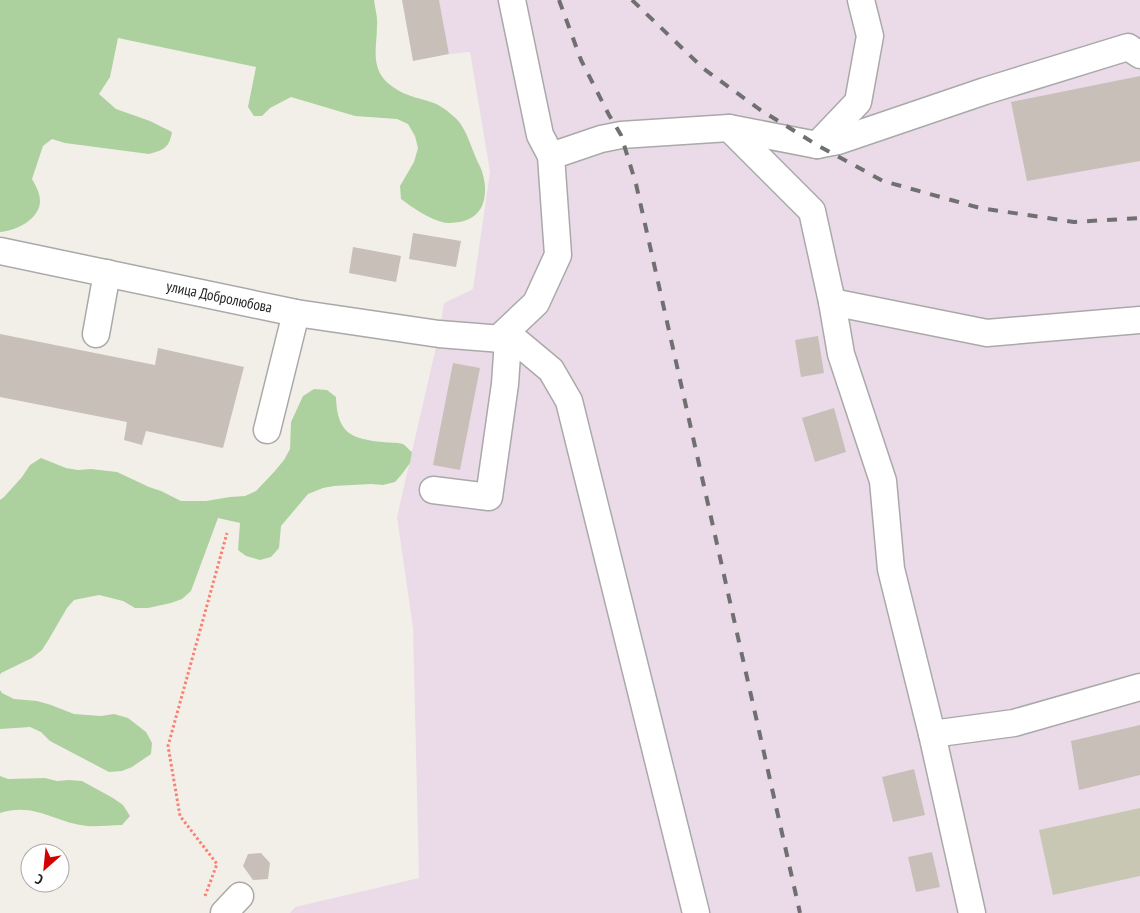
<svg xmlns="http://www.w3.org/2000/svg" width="1140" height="913" viewBox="0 0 1140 913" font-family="'PT Sans Narrow',sans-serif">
  <rect width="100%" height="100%" fill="#f2efe9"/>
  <polygon fill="#ebdbe8" points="439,0 1140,0 1140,913 290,913 295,907 419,878 413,628 397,517 439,334 444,303 473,289 490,172 470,52 449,54"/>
  <polygon fill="#c7c7b4" points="1140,808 1140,876 1053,895 1039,830"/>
  <g fill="#add19e">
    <path d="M0,0h374c1,9 4,17 3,26 0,17 -5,33 4,49 5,9 20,18 30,21 11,4 23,5 32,12 6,4 13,10 17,15 7,10 11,23 16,35 2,5 6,11 7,17 3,10 3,24 -2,33 -7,12 -20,15 -33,15 -15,-1 -35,-15 -47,-24l-1,-13 14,-24 4,-14 -3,-12 -7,-12 -11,-5 -42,-3 -64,-19 -21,11 -8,8h-8l-6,-9 8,-40 -138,-29 -8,39 -11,17 17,15 34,12 22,11c-3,16 -8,18 -23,22l-84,-11 -13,-4 -9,7 -11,33c4,7 8,14 8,22 0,18 -24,30 -40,31z"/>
    <path d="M314,389l13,1 9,7c1,36 15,42 47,45 6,1 14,0 20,2 3,2 6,6 9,8l-2,11 -8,11 -7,8 -12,3 -12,-1 -37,2 -11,2 -15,6 -27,32 -2,22 -8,9 -11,3 -14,-4 -8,-6 2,-27 -22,-5 -27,73 -9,8 -11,4 -23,5h-13l-12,-7 -24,-6 -25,5 -7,8 -18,31 -7,11 -10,8 -31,15 -1,2v-175l4,-3 18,-20 8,-12 11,-7 25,10 12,2 13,-1 26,3 32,15 12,4 20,10h25l24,-4 15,-1 11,-5 18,-19 10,-12 6,-11 1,-27 12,-26z"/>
    <polygon points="0,690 2,693 14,699 37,701 51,705 74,714 101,716 114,714 128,718 146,732 152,743 151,754 132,767 122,771 109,772 50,741 41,732 30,727 0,729"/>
    <path d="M0,776l8,3 37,-1 12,3 12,-1 13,1 31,17 10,7 7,11 -8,9c-12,0 -24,2 -35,1 -32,-3 -52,-24 -87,-13z"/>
  </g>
  <g fill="#c7bfb8">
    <polygon points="402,0 439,0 449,54 413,61"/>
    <polygon points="1140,76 1140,161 1027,181 1011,102"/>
    <polygon points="413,233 461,241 456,267 409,259"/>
    <polygon points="353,247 401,256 396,282 349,273"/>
    <polygon points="0,334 155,365 158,348 244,367 223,448 146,431 142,445 124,440 127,422 0,397"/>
    <polygon points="818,336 824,373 801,377 795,340"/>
    <polygon points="453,363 480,368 460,470 433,465"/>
    <polygon points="834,408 846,452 815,462 802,418"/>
    <polygon points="1140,725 1140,775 1079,790 1071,741"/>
    <polygon points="914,769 925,815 893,822 882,777"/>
    <polygon points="932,852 940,887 916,892 908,857"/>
    <polygon points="261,853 270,863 268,879 253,880 243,866 248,854"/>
  </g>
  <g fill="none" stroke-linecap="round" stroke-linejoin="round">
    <defs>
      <g id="minor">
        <polyline points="729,128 812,211 832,302 841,354 883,481 891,569 932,734 972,913"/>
        <polyline points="817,145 858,102 870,36 861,0"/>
        <polyline points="551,156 601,139 621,135 729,128 817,145 838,141 985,91 1128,47 1140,55"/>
        <path id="s1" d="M0,251l296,62 143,21 76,6 36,30 18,31 127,512"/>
        <polyline points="832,302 987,333 1140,320"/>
        <polyline points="96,334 107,273"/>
        <polyline points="498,339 536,303 558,255 551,156 540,135 512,0"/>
        <polyline points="267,430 296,313"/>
        <polyline points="433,490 489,497 505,384 508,340"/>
        <polyline points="932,734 1014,723 1140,687"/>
        <polyline points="224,913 240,896"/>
      </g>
    </defs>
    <use href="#minor" stroke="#a9a9a9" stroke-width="29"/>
    <polyline stroke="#fa8072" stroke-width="3" stroke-dasharray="2.5 2.5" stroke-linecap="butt" points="205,896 217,864 180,816 168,746 227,533"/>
    <use href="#minor" stroke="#fff" stroke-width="26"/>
    <g stroke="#707070" stroke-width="4" stroke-dasharray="10 10" stroke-linecap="butt">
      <polyline points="559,0 581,60 609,115 621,135 636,184 800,913"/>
      <polyline points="632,0 704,69 759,109 817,145 883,181 980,208 1074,222 1140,218"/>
    </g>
  </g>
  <g text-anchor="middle" stroke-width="4" stroke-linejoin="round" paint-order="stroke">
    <g font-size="15" fill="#222" stroke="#fff">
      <text dy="5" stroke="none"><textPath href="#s1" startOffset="224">улица Добролюбова</textPath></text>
    </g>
  </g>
  <g transform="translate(45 868) rotate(207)"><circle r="24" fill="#ffffff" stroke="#a7a7a7"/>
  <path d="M0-4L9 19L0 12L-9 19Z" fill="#d40000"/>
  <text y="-8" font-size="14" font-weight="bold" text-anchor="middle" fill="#222222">С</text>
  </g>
</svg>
